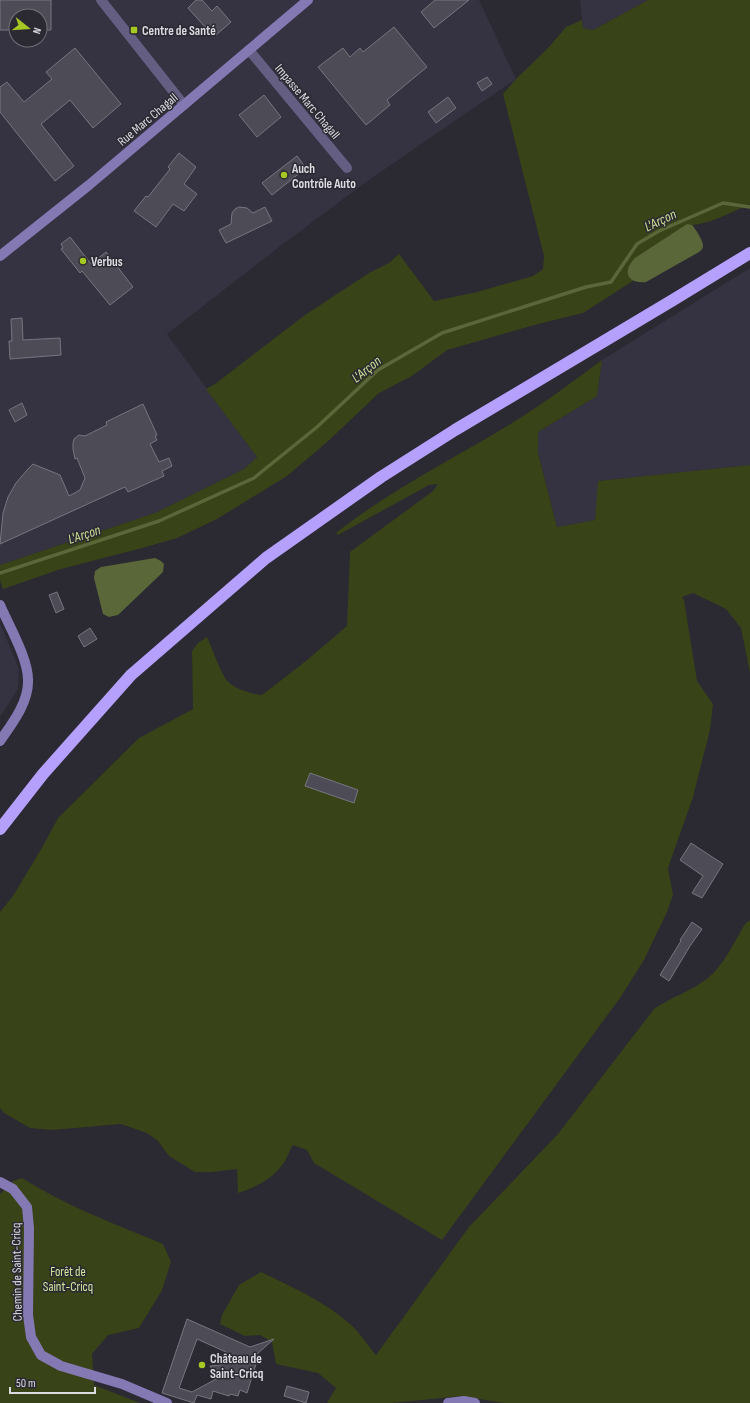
<svg xmlns="http://www.w3.org/2000/svg" width="750" height="1403" viewBox="0 0 750 1403" font-family="'Sofia Sans Condensed',sans-serif">
  <rect width="100%" height="100%" fill="#2b2932"/>
  <g fill="#353241" fill-rule="evenodd">
    <path d="M0,0h479l37,79 -150,103 -83,62 -116,90 90,123 -13,12 -89,44 -155,52zM16,16h24v24h-24z"/>
    <polygon points="580,0 648,0 593,30 583,28"/>
    <polygon points="750,268 750,465 599,481 595,520 557,527 538,452 538,432 597,396 602,360"/>
    <polygon points="0,623 19,669 18,689 0,717"/>
  </g>
  <g fill="#384318">
    <path d="M648,0h102v204c-18,8 -43,22 -63,21l-58,52 4,4 -50,32 -45,11 -91,26 -35,26 -33,17 -53,50 -39,33 -70,43 -40,19 -31,9 -85,22 -58,20 -3,-9v-15l155,-52 89,-44 13,-12 -51,-68 9,-5 90,-69 64,-42 20,-10 10,-9 35,47 43,-9 56,-16 10,-7 1,-13 -41,-162 13,-15 33,-32 17,-20 16,-7 1,8 10,2z"/>
    <path d="M602,360l-5,36 -59,36v21l19,74 38,-7 3,-39 152,-16v208l-9,-45 -15,-19 -33,-16 -11,4 2,3 13,81 16,23 -3,26 -17,67 -25,71 5,27 -6,17 -23,48 -24,38 -178,242 -128,-77 -7,-13 -14,-5c-4,6 -6,14 -10,19 -12,16 -27,23 -45,29l-1,-24 -25,3h-17l-26,-16 -11,-15 -11,-8 -26,-9 -69,6 -22,-2 -26,-15 -4,-5v-196l13,-16 30,-50 15,-28 81,-80 54,-29 -1,-58 6,-8 9,-6c6,13 11,29 18,41 6,10 26,16 37,17l44,-34 41,-35 3,-74 83,-61 5,-7 -9,1 -91,50 -2,-2c54,-43 117,-74 176,-110 31,-19 60,-41 90,-63z"/>
    <path d="M750,920v483h-246l-42,-7 -71,7h-64l9,-15 -18,-15 -42,-9 -4,-22 -12,-7 -15,1 -25,-12 2,-9 17,-30 22,-13c31,15 63,29 89,52 10,8 17,21 26,31l93,-128 89,-93 96,-125c17,-12 38,-18 54,-31 16,-13 26,-36 37,-54z"/>
    <path d="M22,1178c44,28 93,46 141,66l8,18 -9,28 -23,38 -31,7 -16,19 2,31 46,18h-140v-209l13,-13z"/>
  </g>
  <g fill="#5a6738">
    <path d="M687,224l5,1c3,3 12,17 11,21 0,3 -2,4 -4,6l-53,30c-19,2 -24,-11 -11,-24z"/>
    <polygon points="155,558 161,561 164,564 163,572 118,615 109,617 103,614 94,578 95,571 101,567"/>
  </g>
  <g fill="none" stroke-linecap="round" stroke-linejoin="round">
    <polyline stroke="#5a6738" stroke-width="3.5" points="0,573 159,521 254,478 317,427 378,370 442,333 586,287 611,282 637,244 659,231 723,203 750,207"/>
  </g>
  <g fill="#4d4c56" stroke="#777680" fill-rule="evenodd">
    <polygon points="0,0 51,0 51,30 40,30 40,16 16,16 16,30 0,30"/>
    <polygon points="196,0 202,0 212,11 217,6 231,22 216,35 207,25 205,27 188,8"/>
    <polygon points="435,0 469,0 434,28 421,12"/>
    <polygon points="394,27 427,67 387,100 390,105 366,125 318,67 343,48 350,57 360,48 363,52"/>
    <polygon points="75,48 121,104 93,128 70,100 41,124 74,166 55,181 0,112 0,87 7,82 24,102 52,79 46,72"/>
    <polygon points="487,77 492,84 482,91 477,83"/>
    <polygon points="264,95 281,117 257,137 239,115"/>
    <polygon points="448,97 456,108 436,123 428,112"/>
    <polygon points="179,153 196,167 184,184 197,194 184,211 173,204 156,227 134,211 146,196 148,197 170,169 168,167"/>
    <polygon points="297,156 306,168 272,195 262,183"/>
    <polygon points="239,207 247,208 253,213 265,207 272,221 226,243 219,230 231,224 232,213 235,209"/>
    <polygon points="70,237 91,264 106,252 133,287 110,305 82,271 80,273 61,249 63,248 61,244"/>
    <polygon points="22,318 23,340 60,338 61,355 10,359 9,341 12,341 11,319"/>
    <polygon points="22,403 27,415 15,422 9,410"/>
    <polygon points="143,404 157,435 155,436 157,440 150,444 159,462 169,458 172,466 162,471 164,476 128,492 125,487 0,544 3,513 8,497 16,483 28,469 33,464 60,475 69,496 80,490 85,478 77,458 75,459 73,449 73,443 74,439 79,435 85,436 107,425 106,422"/>
    <polygon points="57,592 64,609 56,613 49,595"/>
    <polygon points="90,628 97,639 84,647 78,636"/>
    <polygon points="310,773 358,790 354,803 305,786"/>
    <polygon points="691,843 723,864 702,898 692,893 703,876 680,860"/>
    <polygon points="692,922 702,929 690,946 669,981 660,975 681,941 680,940"/>
    <path d="M187,1319l63,28 24,-8 -26,23 8,2 -9,29 -7,-3 -2,6 -8,-2 -1,2 -16,-5 -2,8 -14,-4 -3,8 -32,-10zM197,1339l29,13 -5,13 -11,1 8,12 -26,14 -13,-4z"/>
    <polygon points="287,1386 309,1392 306,1403 284,1396"/>
  </g>
  <g fill="none" stroke-linecap="round" stroke-linejoin="round">
    <g stroke="#645e83" stroke-width="10">
      <polyline points="101,0 184,105"/>
      <polyline points="249,50 347,168"/>
    </g>
    <g stroke="#8579b4" stroke-width="10">
      <polyline points="0,256 89,185 308,0"/>
      <path d="M0,605c9,21 28,53 28,75 1,22 -16,44 -28,61"/>
      <polyline points="0,1182 13,1189 27,1207 29,1228 28,1315 31,1337 41,1355 61,1366 122,1384 167,1403"/>
      <polyline points="448,1403 464,1401 475,1403"/>
    </g>
    <polyline stroke="#b5a1fd" stroke-width="12" points="0,829 43,774 131,675 266,558 381,477 455,430 673,300 750,253"/>
  </g>
  <g fill="#a6c822" stroke="#2b2932" stroke-width="1.5">
    <rect x="130" y="26" width="8" height="8" rx="2"/>
    <circle cx="284" cy="175" r="4"/>
    <circle cx="83" cy="261" r="4"/>
    <circle cx="202" cy="1365" r="4"/>
  </g>
  <g text-anchor="middle" stroke-width="3" stroke-linejoin="round" paint-order="stroke">
    <g font-size="13" font-weight="bold" fill="#dcdbe1" stroke="#2b2932" text-anchor="start">
      <text x="142" y="35">Centre de Santé</text>
      <text x="292" y="173">Auch<tspan x="292" dy="15">Contrôle Auto</tspan></text>
      <text x="91" y="266">Verbus</text>
      <text x="210" y="1363">Château de<tspan x="210" dy="15">Saint-Cricq</tspan></text>
    </g>
    <g font-size="13" fill="#dcdbe1" stroke="#2b2932">
      <text transform="translate(308 101) rotate(50)" y="5">Impasse Marc Chagall</text>
      <text transform="translate(147 119) rotate(-40)" y="5">Rue Marc Chagall</text>
      <text transform="translate(16 1272) rotate(-91)" y="5">Chemin de Saint-Cricq</text>
    </g>
    <g font-size="13" fill="#d3e99e" stroke="#2b2932">
      <text x="68" y="1276">Forêt de<tspan x="68" dy="15">Saint-Cricq</tspan></text>
    </g>
    <g font-size="14" font-style="italic" fill="#cce196" stroke="#2b2932">
      <text transform="translate(660 220) rotate(-26)" y="5">L'Arçon</text>
      <text transform="translate(366 369) rotate(-39)" y="5">L'Arçon</text>
      <text transform="translate(84 534) rotate(-18)" y="5">L'Arçon</text>
    </g>
  </g>
  <g transform="translate(28 28) rotate(107)"><circle r="19" fill="#2b2932" stroke="#727078"/>
  <path d="M0-3L7 15L0 10L-7 15Z" fill="#a6c822"/>
  <text y="-6" font-size="11" font-weight="bold" text-anchor="middle" fill="#dcdbe1">N</text>
  </g>
  <path d="M10 1387v6h85v-6" fill="none" stroke="#dcdbe1" stroke-width="2"/>
  <text x="16" y="1387" font-size="12" fill="#dcdbe1" stroke="#2b2932" stroke-width="3" paint-order="stroke">50 m</text>
</svg>
